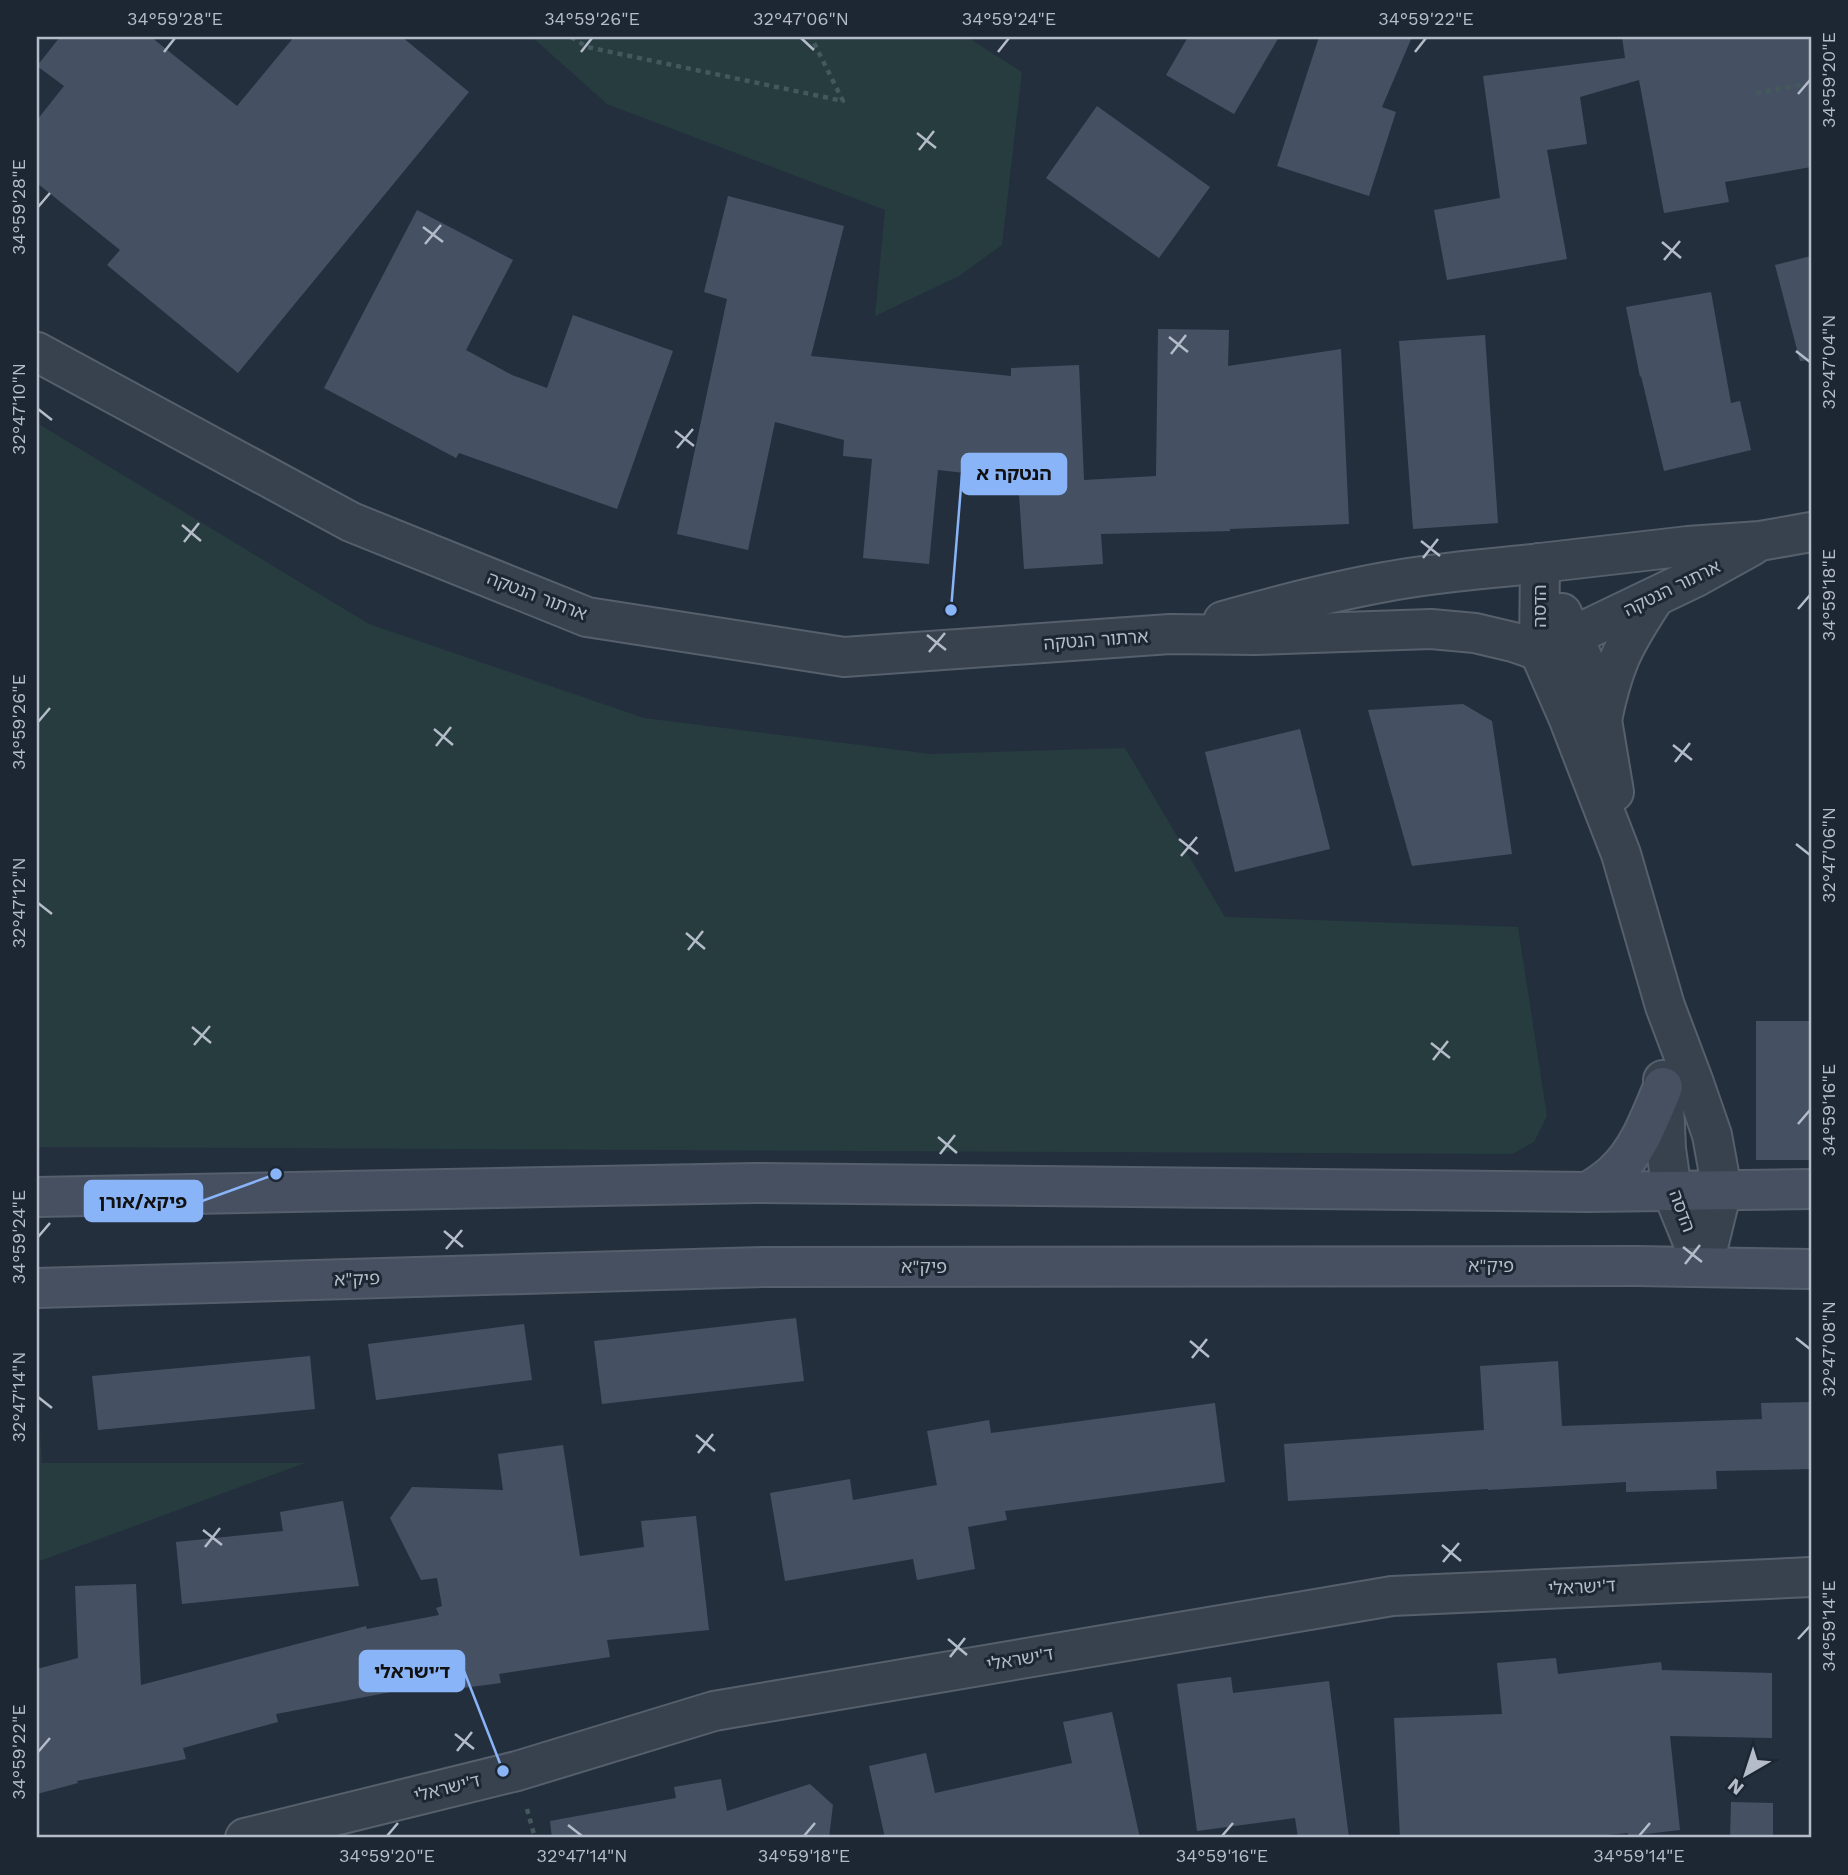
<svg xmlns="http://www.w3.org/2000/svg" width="1848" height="1875" viewBox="0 0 1848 1875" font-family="'Work Sans','Noto Sans Hebrew',sans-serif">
  <rect width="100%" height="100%" fill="#242f3e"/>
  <g fill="#263c3f">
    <polygon points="532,37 967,37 1022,72 1002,245 959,276 875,316 885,210 607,104"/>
    <polygon points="37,423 369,624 644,718 931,754 1125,748 1225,917 1518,927 1547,1116 1534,1142 1512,1154 37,1147"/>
    <polygon points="37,1388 42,1463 305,1463 37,1562"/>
  </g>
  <g fill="#455162">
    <polygon points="60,37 151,37 237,106 294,37 402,37 469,92 238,373 107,265 120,250 37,183 37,120 64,86 37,66"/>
    <polygon points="1188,37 1279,37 1234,114 1166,75"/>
    <polygon points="1319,37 1412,37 1382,107 1396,112 1369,196 1277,166"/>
    <polygon points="1622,37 1811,37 1811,167 1725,182 1729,202 1664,213 1639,80 1580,97 1587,144 1547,150 1567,259 1447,280 1434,210 1500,198 1483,76 1625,58"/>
    <polygon points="1097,106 1210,187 1159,258 1046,178"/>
    <polygon points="728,196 844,226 811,356 1011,376 1011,368 1079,365 1084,480 1156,476 1158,329 1229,330 1228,366 1341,349 1349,524 1230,529 1230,531 1101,534 1103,564 1024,569 1018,479 938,470 929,564 863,558 872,459 843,456 844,440 775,422 748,550 677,534 727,299 704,292"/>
    <polygon points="417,210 513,260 466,350 512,375 547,388 573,315 673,351 617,509 459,453 456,458 324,388"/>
    <polygon points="1811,256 1811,360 1800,361 1775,265"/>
    <polygon points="1711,292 1731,403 1740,401 1751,450 1664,471 1641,376 1640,377 1626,307"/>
    <polygon points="1485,335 1498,523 1413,529 1399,341"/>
    <polygon points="1463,704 1492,721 1512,854 1412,866 1368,710"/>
    <polygon points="1300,729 1330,849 1235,872 1205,752"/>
    <rect x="1756" y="1021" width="55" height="139"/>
    <polygon points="796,1318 804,1381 602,1404 594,1341"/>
    <polygon points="524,1324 532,1380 376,1400 368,1344"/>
    <polygon points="310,1356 315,1409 98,1430 92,1376"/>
    <polygon points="1558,1361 1562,1426 1762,1419 1761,1403 1811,1402 1811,1469 1716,1471 1717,1489 1626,1492 1626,1482 1488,1490 1488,1489 1288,1501 1284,1444 1484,1430 1480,1366"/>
    <polygon points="1215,1403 1225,1482 1005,1511 1007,1520 968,1527 975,1569 917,1580 913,1559 785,1581 770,1493 850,1479 853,1500 937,1485 927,1431 989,1420 991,1433"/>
    <polygon points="563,1445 580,1556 644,1547 641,1521 696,1516 709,1630 607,1640 610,1657 499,1674 501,1683 440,1691 438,1683 276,1714 278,1722 183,1748 186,1759 77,1781 78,1783 37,1794 37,1669 78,1658 75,1586 136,1584 141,1685 366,1626 367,1629 439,1615 436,1608 442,1606 437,1578 421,1580 390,1518 412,1487 503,1490 498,1454"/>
    <polygon points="343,1501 359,1586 182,1604 176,1542 283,1531 280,1512"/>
    <polygon points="1556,1658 1558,1674 1661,1662 1662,1670 1772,1673 1772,1738 1670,1736 1680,1830 1628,1836 1628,1833 1574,1838 1400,1838 1394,1718 1502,1714 1497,1663"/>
    <polygon points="1231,1677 1233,1693 1329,1681 1349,1838 1298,1838 1295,1818 1197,1831 1177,1684"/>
    <polygon points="1112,1712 1140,1838 885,1838 869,1766 926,1753 935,1793 1072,1763 1063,1722"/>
    <polygon points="721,1779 727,1811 810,1784 833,1805 829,1838 552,1838 550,1821 676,1798 674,1787"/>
    <polygon points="1731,1802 1773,1803 1773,1838 1730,1838"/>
  </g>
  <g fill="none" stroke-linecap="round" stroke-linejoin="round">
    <defs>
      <g id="minor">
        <polyline points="1540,563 1688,546 1760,541 1811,532"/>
        <polyline points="1573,636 1698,576 1752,546"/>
        <polyline points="245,1838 517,1771 714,1711 1392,1596 1811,1577"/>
      </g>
      <g id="tertiary">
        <polyline points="37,352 351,522 587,617 844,657 1170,634 1255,635 1431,629 1475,633 1513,642 1539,651 1573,636"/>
        <polyline points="1540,563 1539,651 1568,717 1621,854 1665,1006 1694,1083 1712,1135 1722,1190 1703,1267"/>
        <polyline points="1562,613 1588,670 1602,720 1614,792"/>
        <path d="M1223,621c53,-15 107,-29 162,-39 51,-10 103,-13 155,-19"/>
        <path d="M1602,720c4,-20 9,-40 17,-60 9,-22 23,-43 36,-63"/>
        <polyline points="1663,1080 1666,1149 1672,1191 1703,1267"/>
      </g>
      <g id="secondary">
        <path d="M1588,1192c9,-6 19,-12 27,-20 24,-22 35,-55 48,-85"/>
        <polyline points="37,1197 755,1183 1588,1192 1811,1189"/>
        <polyline points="37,1288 763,1267 1636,1266 1811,1269"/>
      </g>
    </defs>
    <use href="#minor" stroke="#565f6c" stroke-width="42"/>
    <use href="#tertiary" stroke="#565f6c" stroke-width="42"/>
    <use href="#secondary" stroke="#565f6c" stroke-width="42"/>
    <g stroke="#44595c" stroke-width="4.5" stroke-dasharray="5 5" stroke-linecap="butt">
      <polyline points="571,37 587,47 843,101 811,37"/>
      <polyline points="1756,93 1811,83"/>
      <polyline points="527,1809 535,1838"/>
    </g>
    <use href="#minor" stroke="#38414e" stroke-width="38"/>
    <use href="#tertiary" stroke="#38414e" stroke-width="38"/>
    <use href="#secondary" stroke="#465061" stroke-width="38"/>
  </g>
  <path fill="none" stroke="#b4bcc9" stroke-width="2.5" d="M801,38l13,12M164,52l11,-14M581,52l11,-14M998,52l11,-14M1415,52l11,-14M1798,94l12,-14M917,133l19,15M919,150l15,-19M38,207l12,-14M423,227l20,15M1662,242l19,16M425,244l16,-19M1664,260l16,-19M1169,337l19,15M1796,351l14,11M1171,354l15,-19M38,409l14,11M675,431l19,15M677,448l16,-19M182,525l19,16M1421,541l19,15M184,542l15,-19M1423,558l15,-19M1798,609l12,-14M927,635l19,15M929,652l16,-19M38,722l12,-14M434,729l19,16M1673,745l19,15M436,746l15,-19M1675,762l15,-19M1179,839l19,15M1796,844l14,11M1181,856l16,-19M38,903l14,11M686,933l19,16M688,950l15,-19M192,1027l19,16M1431,1043l19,15M194,1045l16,-19M1433,1060l15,-19M1798,1124l12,-14M938,1137l19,16M940,1154l15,-19M444,1231l19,16M38,1237l12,-14M1683,1247l19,15M446,1249l16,-19M1685,1264l15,-19M1796,1338l14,11M1190,1341l19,16M1192,1358l15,-19M38,1397l14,11M696,1435l19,16M698,1453l15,-19M203,1530l19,15M1442,1545l19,16M205,1547l15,-19M1443,1562l16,-19M948,1639l19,16M1798,1639l12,-13M950,1657l15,-19M455,1734l19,15M457,1751l15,-19M38,1752l12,-14M568,1825l14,11M387,1836l11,-13M804,1836l11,-13M1222,1836l11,-13M1639,1836l11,-13"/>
  <g text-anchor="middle" stroke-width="6" stroke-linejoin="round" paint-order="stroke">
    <g font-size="18" fill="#b4bcc9" stroke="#1d2633">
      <text transform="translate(1672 588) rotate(-26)" y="6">ארתור הנטקה</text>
      <text transform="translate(537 596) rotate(21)" y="6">ארתור הנטקה</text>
      <text transform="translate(1540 606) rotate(-90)" y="6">הדסה</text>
      <text transform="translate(1096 640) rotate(-4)" y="6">ארתור הנטקה</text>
      <text transform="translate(1682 1211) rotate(70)" y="6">הדסה</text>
      <text x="1491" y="1272">פיק"א</text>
      <text x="924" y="1273">פיק"א</text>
      <text transform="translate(357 1279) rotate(-2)" y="6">פיק"א</text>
      <text transform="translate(1582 1587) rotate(-3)" y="6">ד'ישראלי</text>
      <text transform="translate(1020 1659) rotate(-10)" y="6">ד'ישראלי</text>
      <text transform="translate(447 1788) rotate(-14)" y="6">ד'ישראלי</text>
    </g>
  </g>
  <path fill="none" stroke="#8ab4f8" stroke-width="2.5" d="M951 610L962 474M276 1174L202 1201M503 1771L464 1671"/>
  <g fill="#8ab4f8" stroke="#1d2633" stroke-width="2.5">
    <circle cx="951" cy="610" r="7"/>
    <circle cx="276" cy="1174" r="7"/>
    <circle cx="503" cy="1771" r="7"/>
  </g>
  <g fill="#8ab4f8" stroke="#8ab4f8" stroke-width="2.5">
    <rect x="962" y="454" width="104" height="40" rx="7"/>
    <rect x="85" y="1181" width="117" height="40" rx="7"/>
    <rect x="360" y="1651" width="104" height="40" rx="7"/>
  </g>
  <g font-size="19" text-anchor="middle" font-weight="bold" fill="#111">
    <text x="1014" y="480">הנטקה א</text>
    <text x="143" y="1208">פיקא/אורן</text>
    <text x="412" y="1678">ד׳ישראלי</text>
  </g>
  <rect width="1848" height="1875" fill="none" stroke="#1d2633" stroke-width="77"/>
  <g transform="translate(1746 1774) rotate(219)" stroke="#1d2633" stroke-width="5" paint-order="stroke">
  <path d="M0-5L12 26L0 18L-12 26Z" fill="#b4bcc9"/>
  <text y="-10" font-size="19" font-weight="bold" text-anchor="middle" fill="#b4bcc9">N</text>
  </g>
  <rect x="38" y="38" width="1772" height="1798" fill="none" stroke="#b4bcc9" stroke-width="2.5"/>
  <g font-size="18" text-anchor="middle" fill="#b4bcc9">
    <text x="175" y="25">34°59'28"E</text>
    <text x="592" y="25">34°59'26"E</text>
    <text x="801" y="25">32°47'06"N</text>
    <text x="1009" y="25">34°59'24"E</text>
    <text x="1426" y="25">34°59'22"E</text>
    <text transform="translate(1829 80) rotate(-90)" y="6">34°59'20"E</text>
    <text transform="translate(19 207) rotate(-90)" y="6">34°59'28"E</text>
    <text transform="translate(1829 362) rotate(-90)" y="6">32°47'04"N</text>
    <text transform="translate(19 409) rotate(-90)" y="6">32°47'10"N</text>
    <text transform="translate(1829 595) rotate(-90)" y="6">34°59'18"E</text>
    <text transform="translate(19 722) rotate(-90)" y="6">34°59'26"E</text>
    <text transform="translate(1829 855) rotate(-90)" y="6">32°47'06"N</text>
    <text transform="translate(19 903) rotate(-90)" y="6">32°47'12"N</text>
    <text transform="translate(1829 1110) rotate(-90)" y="6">34°59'16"E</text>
    <text transform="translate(19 1237) rotate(-90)" y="6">34°59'24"E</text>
    <text transform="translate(1829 1349) rotate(-90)" y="6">32°47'08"N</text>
    <text transform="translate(19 1397) rotate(-90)" y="6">32°47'14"N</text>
    <text transform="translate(1829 1626) rotate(-90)" y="6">34°59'14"E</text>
    <text transform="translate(19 1752) rotate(-90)" y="6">34°59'22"E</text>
    <text x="387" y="1862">34°59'20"E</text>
    <text x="582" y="1862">32°47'14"N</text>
    <text x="804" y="1862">34°59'18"E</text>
    <text x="1222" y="1862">34°59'16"E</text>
    <text x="1639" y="1862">34°59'14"E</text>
  </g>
</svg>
